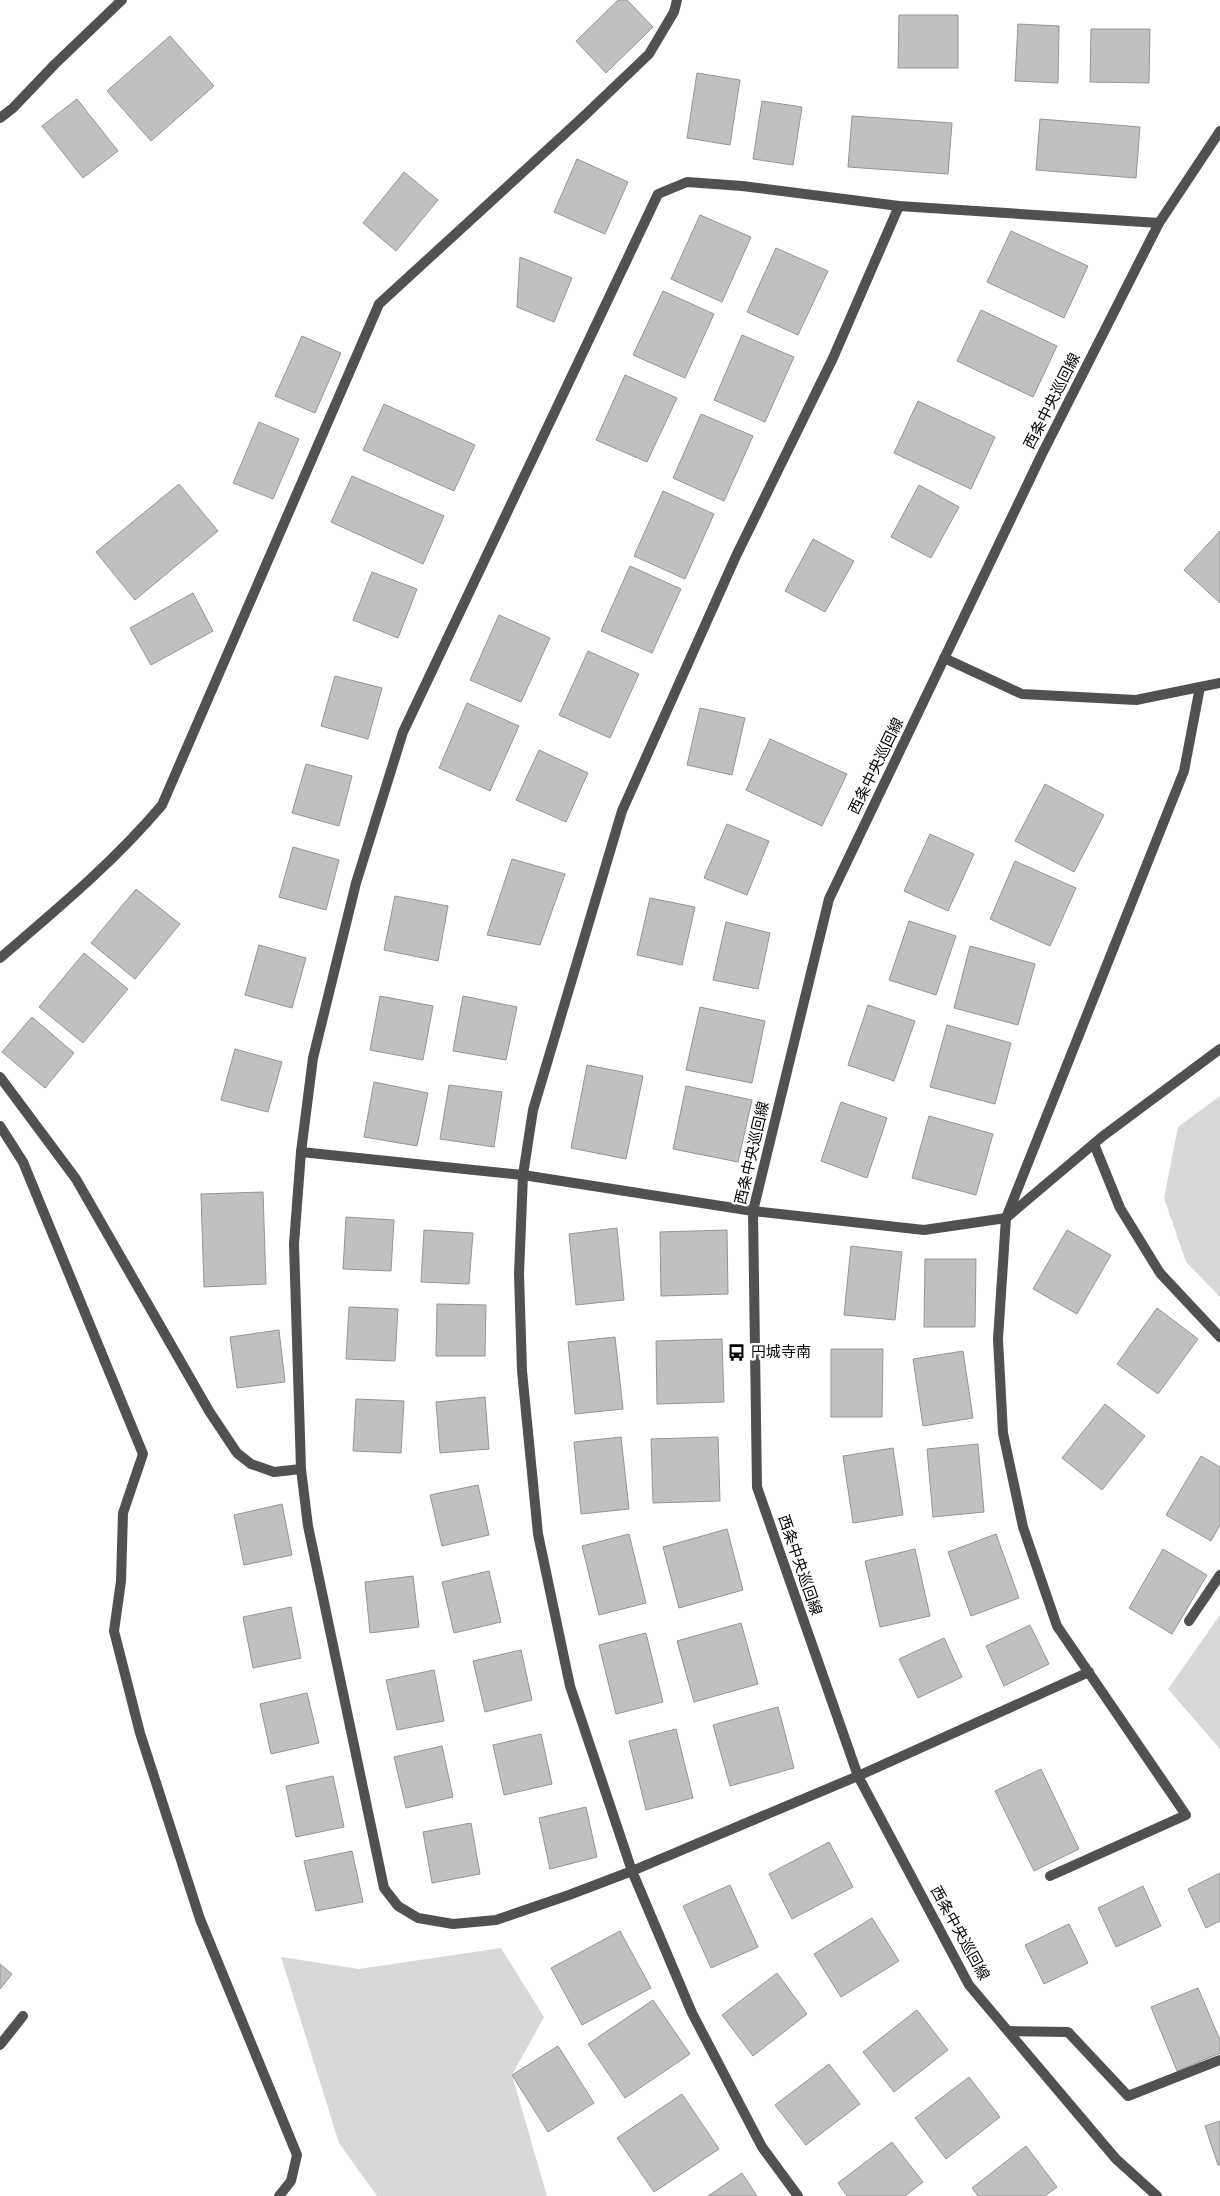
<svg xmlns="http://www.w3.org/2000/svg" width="1220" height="2196" viewBox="0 0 1220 2196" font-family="'Source Sans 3','Noto Sans JP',sans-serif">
  <rect width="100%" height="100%" fill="#fff"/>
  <g fill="#d8d8d8">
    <polygon points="1220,1096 1220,1297 1186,1262 1164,1198 1178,1127"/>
    <polygon points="1220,1615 1220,1749 1168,1689"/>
    <polygon points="501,1948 544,2017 512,2075 547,2196 377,2196 339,2143 281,1957 359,1969"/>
  </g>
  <g fill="#c0c0c0" stroke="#959595">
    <polygon points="618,0 627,0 653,27 606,73 576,41"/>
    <polygon points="899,15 958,15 958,68 898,68"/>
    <polygon points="1018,24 1059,26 1058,83 1015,81"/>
    <polygon points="1091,29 1150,29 1149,83 1090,82"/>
    <polygon points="170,36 214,86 151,141 107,91"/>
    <polygon points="697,73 740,80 730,145 687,138"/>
    <polygon points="77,99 118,151 83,178 42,126"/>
    <polygon points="762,101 802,107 793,165 753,159"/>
    <polygon points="852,116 952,123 948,174 848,167"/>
    <polygon points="1040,119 1140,127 1136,178 1036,170"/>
    <polygon points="577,159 628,182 605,234 554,212"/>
    <polygon points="404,172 438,200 396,251 363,223"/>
    <polygon points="700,215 751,237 722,302 671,279"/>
    <polygon points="1011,231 1088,266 1064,318 987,282"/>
    <polygon points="776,248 828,271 798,335 747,312"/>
    <polygon points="520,257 572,278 554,322 517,307"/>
    <polygon points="663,291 714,314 685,378 633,355"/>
    <polygon points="981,310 1057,346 1033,397 957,361"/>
    <polygon points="742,335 794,357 765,422 714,400"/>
    <polygon points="302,336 341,353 315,413 275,396"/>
    <polygon points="625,375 677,398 647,462 596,440"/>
    <polygon points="918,401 995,437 971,489 894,453"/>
    <polygon points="384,404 475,445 454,491 363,450"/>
    <polygon points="701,414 753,436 724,501 673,478"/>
    <polygon points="259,422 299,439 273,499 233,483"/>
    <polygon points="352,476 444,516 423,564 331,522"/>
    <polygon points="179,484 218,531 135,600 96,552"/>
    <polygon points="919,485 959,507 931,558 891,537"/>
    <polygon points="663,491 714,514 685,579 634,556"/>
    <polygon points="1220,531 1220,603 1184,570"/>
    <polygon points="813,539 854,561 825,612 785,591"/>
    <polygon points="630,566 681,589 652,653 601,631"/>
    <polygon points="372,572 417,589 398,638 353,620"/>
    <polygon points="193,593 213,631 151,665 130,628"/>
    <polygon points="499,615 550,638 521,702 470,680"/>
    <polygon points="588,651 639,674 610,738 559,715"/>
    <polygon points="335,676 382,688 368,739 321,726"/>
    <polygon points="467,703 519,726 490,791 439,768"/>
    <polygon points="700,708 745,718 732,775 687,765"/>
    <polygon points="770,739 847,774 822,826 746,790"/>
    <polygon points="539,750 588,773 566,822 516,800"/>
    <polygon points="306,764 352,776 339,826 292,813"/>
    <polygon points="1045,784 1104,815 1074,872 1015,841"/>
    <polygon points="727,824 769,841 747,895 704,878"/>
    <polygon points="930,834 974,854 948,911 904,891"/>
    <polygon points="293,847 339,860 326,910 279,897"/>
    <polygon points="512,859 565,874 540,945 487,935"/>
    <polygon points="1015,861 1076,888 1050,946 990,919"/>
    <polygon points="136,889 180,924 135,979 91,943"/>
    <polygon points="395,896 448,906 438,961 384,950"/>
    <polygon points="650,898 695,907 682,965 637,955"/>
    <polygon points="909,921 956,936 936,995 889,980"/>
    <polygon points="726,922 770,933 758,989 713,980"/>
    <polygon points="259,945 306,958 292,1008 245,995"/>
    <polygon points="970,946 1035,964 1018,1025 954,1008"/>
    <polygon points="84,953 128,989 83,1043 39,1007"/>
    <polygon points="380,996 433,1006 423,1060 370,1050"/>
    <polygon points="463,996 517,1007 506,1060 453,1051"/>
    <polygon points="868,1005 915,1021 894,1081 848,1065"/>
    <polygon points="700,1007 765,1021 752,1083 686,1070"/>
    <polygon points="32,1017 74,1053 45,1088 2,1052"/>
    <polygon points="947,1025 1011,1043 995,1104 930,1087"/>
    <polygon points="235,1049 282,1062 268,1112 221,1100"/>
    <polygon points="587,1065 643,1076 626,1159 571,1148"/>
    <polygon points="374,1082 428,1093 417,1146 364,1137"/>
    <polygon points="449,1085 502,1092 494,1147 440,1139"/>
    <polygon points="686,1086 752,1100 738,1162 673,1149"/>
    <polygon points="841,1102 887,1118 867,1178 821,1161"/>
    <polygon points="929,1116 993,1134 976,1195 912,1178"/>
    <polygon points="263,1192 266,1284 204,1287 201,1194"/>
    <polygon points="346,1217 394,1220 391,1271 343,1269"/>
    <polygon points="617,1228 624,1300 576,1305 569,1234"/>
    <polygon points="424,1230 473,1233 469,1284 421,1282"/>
    <polygon points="727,1230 728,1294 661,1296 660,1232"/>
    <polygon points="1067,1230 1111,1255 1077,1314 1033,1289"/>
    <polygon points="851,1246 902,1252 895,1320 844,1315"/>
    <polygon points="925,1259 976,1259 975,1327 924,1327"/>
    <polygon points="437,1304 486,1305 485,1356 436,1356"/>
    <polygon points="349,1307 398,1309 395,1361 346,1359"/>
    <polygon points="1157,1308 1198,1339 1158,1394 1117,1364"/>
    <polygon points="279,1330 285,1382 237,1388 230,1337"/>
    <polygon points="615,1337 623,1409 575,1414 568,1342"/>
    <polygon points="722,1339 724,1402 657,1404 656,1341"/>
    <polygon points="831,1349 883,1349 882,1417 831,1417"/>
    <polygon points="963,1351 973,1418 923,1426 913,1359"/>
    <polygon points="485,1397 489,1449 440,1453 436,1402"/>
    <polygon points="356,1399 404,1401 401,1453 353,1451"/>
    <polygon points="1105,1404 1145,1436 1102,1490 1062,1458"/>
    <polygon points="621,1437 629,1509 581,1514 574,1442"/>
    <polygon points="718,1437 720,1501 653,1503 651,1439"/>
    <polygon points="978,1444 984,1512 933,1517 927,1449"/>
    <polygon points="893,1448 903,1515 853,1523 843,1456"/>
    <polygon points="1201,1456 1220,1467 1220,1525 1211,1541 1166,1515"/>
    <polygon points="478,1485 489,1535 442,1546 430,1495"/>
    <polygon points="282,1504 292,1555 244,1565 234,1515"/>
    <polygon points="727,1529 743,1590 679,1608 663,1547"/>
    <polygon points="629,1534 646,1603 599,1615 582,1546"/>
    <polygon points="996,1534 1019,1598 971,1616 948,1552"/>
    <polygon points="915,1549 930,1616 880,1627 865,1561"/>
    <polygon points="1163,1549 1207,1575 1172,1634 1129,1608"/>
    <polygon points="489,1571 501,1622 454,1633 442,1582"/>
    <polygon points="413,1576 419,1627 370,1633 365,1582"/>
    <polygon points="291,1607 301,1658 253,1668 243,1617"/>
    <polygon points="741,1623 758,1684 694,1702 677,1641"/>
    <polygon points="1030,1625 1049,1664 1004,1686 986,1646"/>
    <polygon points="646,1633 663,1702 616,1714 599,1645"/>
    <polygon points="944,1638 962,1677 918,1698 899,1659"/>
    <polygon points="521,1650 532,1700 485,1712 473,1661"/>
    <polygon points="434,1670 444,1721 397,1730 386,1680"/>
    <polygon points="307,1693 319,1743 271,1754 260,1704"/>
    <polygon points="778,1707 794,1768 730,1786 713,1725"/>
    <polygon points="676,1729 693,1798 646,1810 629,1741"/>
    <polygon points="541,1734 552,1784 504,1795 493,1745"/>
    <polygon points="442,1746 453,1797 406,1808 394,1757"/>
    <polygon points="1041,1769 1079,1849 1034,1871 995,1791"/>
    <polygon points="333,1776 344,1827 296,1837 286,1786"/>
    <polygon points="586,1807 597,1857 550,1869 539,1818"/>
    <polygon points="471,1823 480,1874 432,1883 423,1832"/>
    <polygon points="829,1842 853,1887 792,1919 769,1874"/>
    <polygon points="352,1851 363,1902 316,1911 304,1861"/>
    <polygon points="1220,1873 1220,1921 1206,1928 1188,1889"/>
    <polygon points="730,1885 758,1947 711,1968 683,1906"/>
    <polygon points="1143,1886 1161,1926 1116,1947 1098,1908"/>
    <polygon points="872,1918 899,1961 841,1997 814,1954"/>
    <polygon points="1069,1924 1088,1963 1044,1984 1025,1945"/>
    <polygon points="620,1931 651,1988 582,2025 551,1968"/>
    <polygon points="0,1964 12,1974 0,1989"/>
    <polygon points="777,1973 807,2014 753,2056 722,2015"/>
    <polygon points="1198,1988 1220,2040 1220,2053 1177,2071 1151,2007"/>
    <polygon points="653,2000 690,2054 625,2098 588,2044"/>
    <polygon points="917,2010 948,2050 894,2092 863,2052"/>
    <polygon points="558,2046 594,2103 548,2132 512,2075"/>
    <polygon points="829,2064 860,2104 806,2145 775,2105"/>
    <polygon points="969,2077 1000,2117 946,2159 915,2118"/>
    <polygon points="682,2094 719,2149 654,2192 617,2138"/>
    <polygon points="1220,2121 1220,2165 1218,2165 1205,2126"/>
    <polygon points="892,2142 923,2182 905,2196 847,2196 838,2183"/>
    <polygon points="1026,2146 1057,2187 1045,2196 978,2196 972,2188"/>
    <polygon points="742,2173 757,2196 708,2196"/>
  </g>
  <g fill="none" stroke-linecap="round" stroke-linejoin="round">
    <polyline stroke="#515151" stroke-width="10" points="0,2045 23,2016"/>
    <g stroke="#515151" stroke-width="10">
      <polyline points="0,118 13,108 55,64 122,0"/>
      <path d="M0,958c57,-49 113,-95 162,-153l217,-501 203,-186 67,-64 25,-42 3,-12"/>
      <polyline points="0,1077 76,1179 209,1411 237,1453 251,1464 274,1472 301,1469"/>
      <polyline points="0,1126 23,1162 143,1454 123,1513 121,1581 114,1631 140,1733 200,1919 297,2155 291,2181 279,2196"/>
      <polyline points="1094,1144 1120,1208 1160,1273 1220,1337"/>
      <polyline points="301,1152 523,1175 753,1211 924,1230 1006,1218 1103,1136 1220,1049"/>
      <polyline points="1189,1621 1220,1575"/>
      <polyline points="1089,1672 858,1776 632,1871 569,1895 496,1920 453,1924 418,1918 398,1906 384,1888 308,1526 301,1469 294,1244 301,1152 313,1058 356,883 403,732 658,194 687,182 742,186 899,206 1159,223"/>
      <polyline points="1050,1876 1186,1815 1057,1626 1023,1527 1003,1433 998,1339 1006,1218 1184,771 1200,687"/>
      <polyline points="1008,2031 1068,2032 1128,2096 1220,2060"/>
      <polyline points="798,2196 762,2147 692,2013 632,1871 570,1686 538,1534 522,1371 519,1274 523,1175 533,1110 622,811 736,556 833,358 899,206"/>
    </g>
    <g stroke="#515151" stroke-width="10">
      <polyline points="944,658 1022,694 1136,700 1220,683"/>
      <polyline points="1157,2196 1116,2159 969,1985 858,1776 757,1487 753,1211 829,899 1041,456 1159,223 1220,131"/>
    </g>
  </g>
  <defs>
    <symbol id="bus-bare" viewBox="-9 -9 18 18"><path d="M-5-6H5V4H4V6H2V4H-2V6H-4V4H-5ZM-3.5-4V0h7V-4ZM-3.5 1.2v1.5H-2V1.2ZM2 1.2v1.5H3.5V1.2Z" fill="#000" stroke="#fff" stroke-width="2.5" paint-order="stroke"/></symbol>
  </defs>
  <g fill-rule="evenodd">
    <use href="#bus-bare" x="724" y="1340" width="25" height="25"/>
  </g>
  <g text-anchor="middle" stroke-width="5" stroke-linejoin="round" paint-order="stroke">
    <g font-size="15" fill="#000" stroke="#fff">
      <text transform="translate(1052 401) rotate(-63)" y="5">西条中央巡回線</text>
      <text transform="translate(876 766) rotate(-64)" y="5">西条中央巡回線</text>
      <text transform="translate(752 1153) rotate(-77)" y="5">西条中央巡回線</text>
      <text transform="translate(800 1565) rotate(71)" y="5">西条中央巡回線</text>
      <text transform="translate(960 1933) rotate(61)" y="5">西条中央巡回線</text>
    </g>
    <g font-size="15" fill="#000" stroke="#fff" text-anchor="start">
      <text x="751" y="1357">円城寺南</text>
    </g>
  </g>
</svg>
